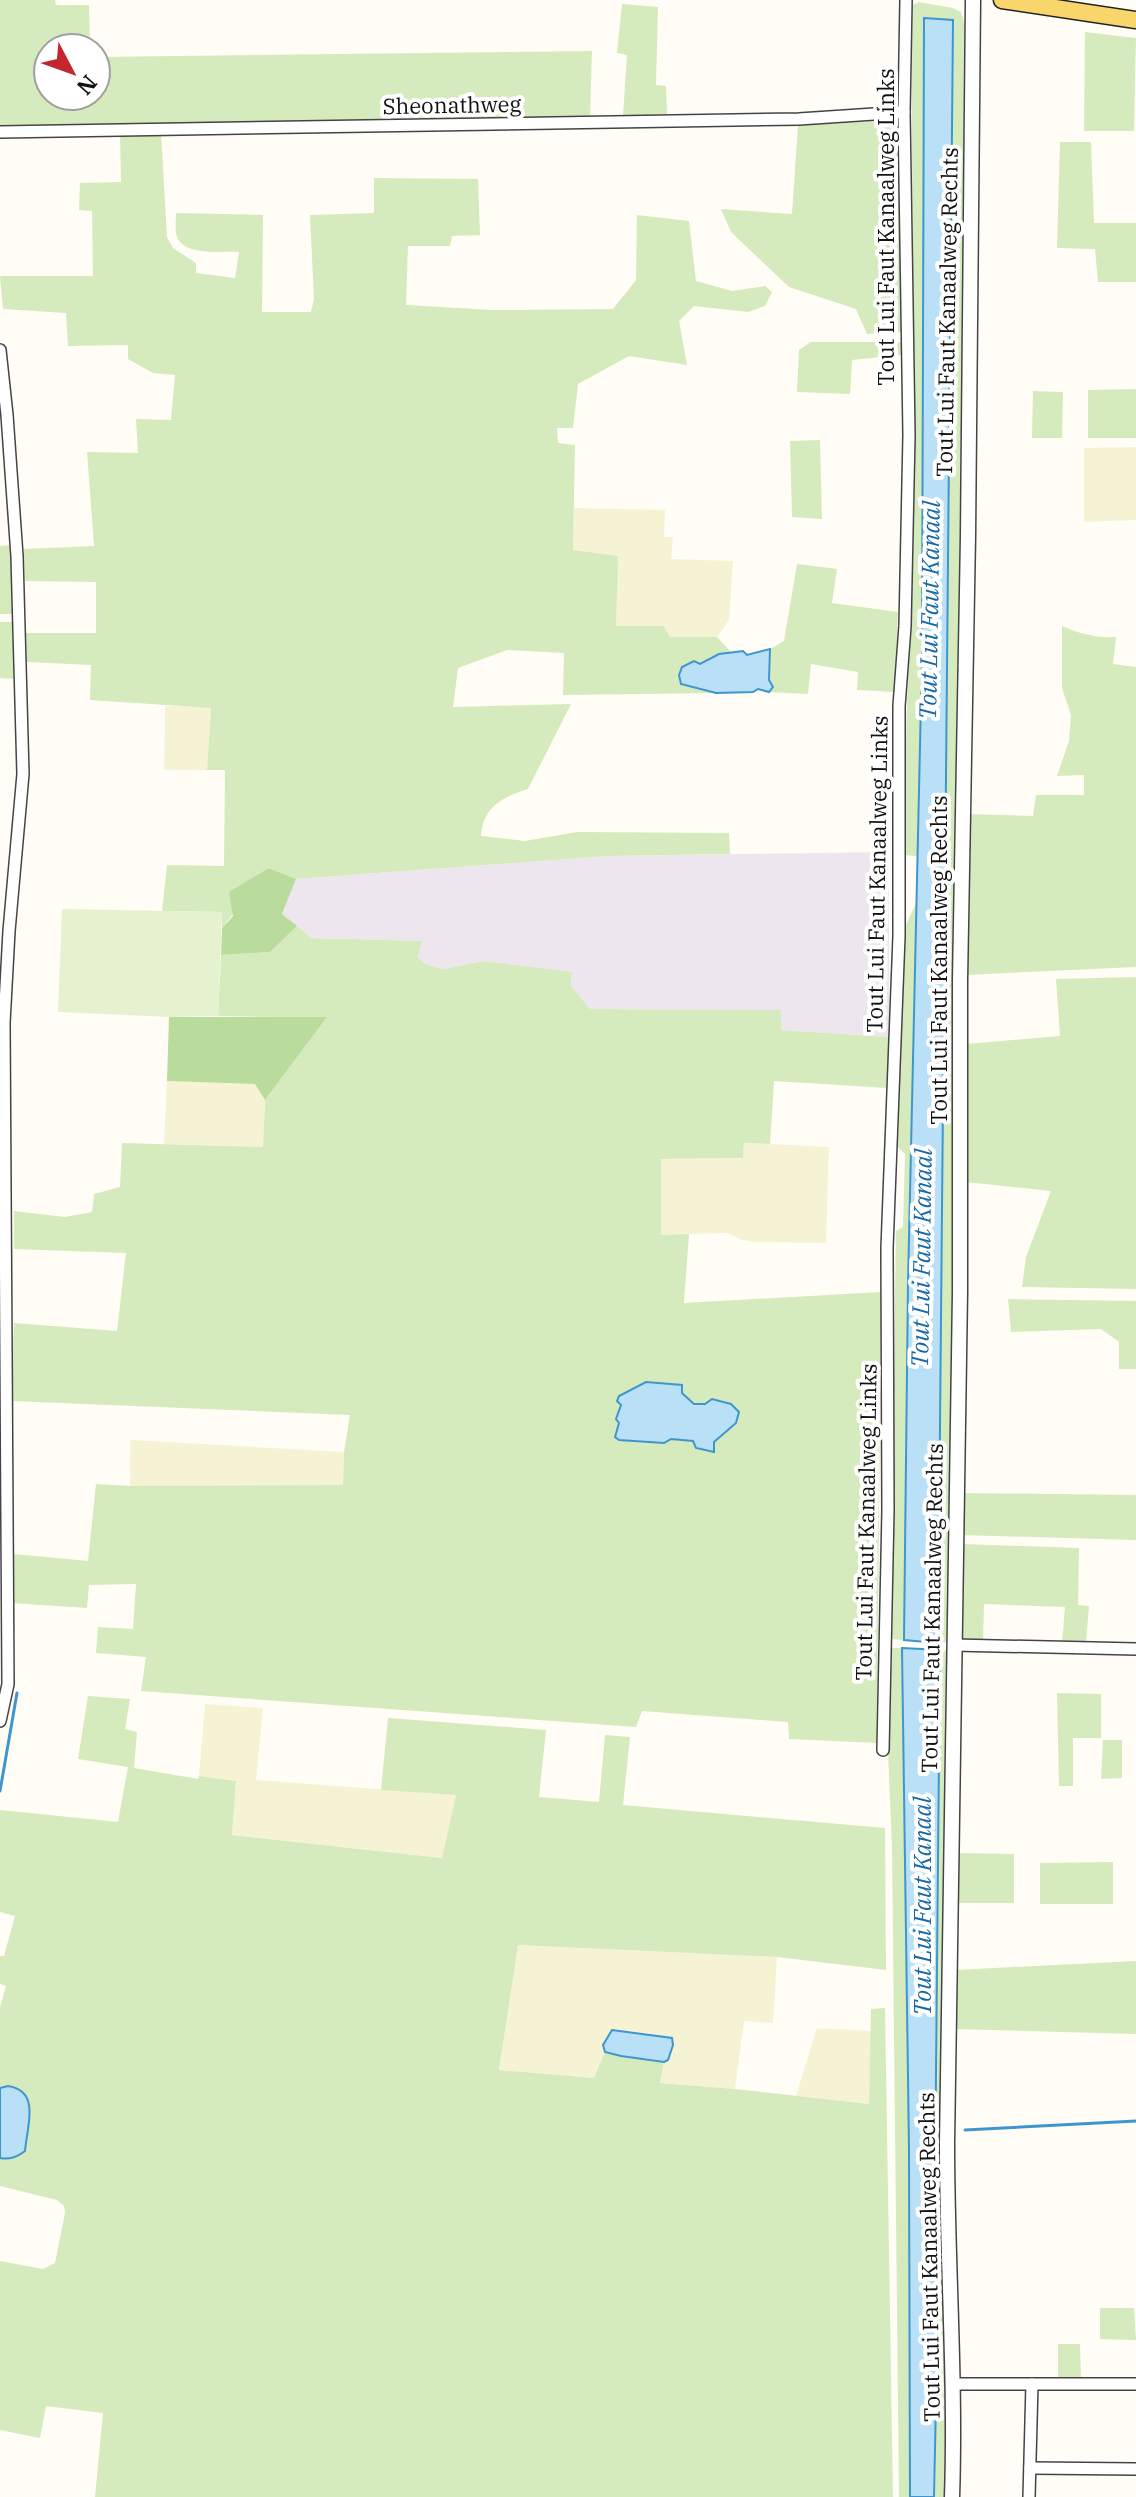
<svg xmlns="http://www.w3.org/2000/svg" width="1136" height="2497" viewBox="0 0 1136 2497" font-family="'IBM Plex Serif',serif">
  <rect width="100%" height="100%" fill="#fffdf5"/>
  <polygon fill="#eee6ef" points="889,852 889,1037 781,1030 780,1010 590,1009 571,986 572,973 483,961 443,969 425,964 416,957 421,941 311,938 282,914 296,879 609,856"/>
  <g fill="#f6f3d4">
    <polygon points="1136,447 1136,520 1084,522 1084,448"/>
    <polygon points="574,508 665,510 664,537 673,537 671,559 733,561 729,620 717,637 670,637 664,626 616,627 573,550"/>
    <polygon points="165,706 211,707 207,770 164,770"/>
    <polygon points="167,1081 256,1084 265,1100 263,1147 164,1144"/>
    <polygon points="744,1143 829,1147 826,1243 755,1242 742,1240 728,1233 661,1235 661,1159 743,1158"/>
    <polygon points="130,1440 344,1452 343,1486 130,1486"/>
    <polygon points="205,1704 263,1708 256,1780 456,1795 442,1858 232,1835 236,1781 199,1776"/>
    <polygon points="517,1945 777,1957 773,2023 744,2021 735,2089 660,2083 664,2062 668,2059 673,2045 672,2038 603,2045 605,2052 595,2078 499,2071"/>
    <polygon points="817,2028 871,2031 869,2104 796,2096"/>
  </g>
  <g fill="#d5ebbd" fill-rule="evenodd">
    <polygon points="0,0 55,0 56,5 89,5 90,48 48,48 48,96 96,96 96,57 592,51 590,117 0,126"/>
    <polygon points="918,2 953,8 961,12 966,29 949,1642 938,1643 953,20 924,18 922,656 917,856 903,855 914,438 911,6"/>
    <polygon points="622,4 658,7 656,85 666,86 667,114 623,116 627,55 617,53"/>
    <polygon points="1085,32 1136,38 1134,131 1084,131"/>
    <polygon points="899,120 901,332 867,334 856,309 789,287 731,232 721,209 792,214 798,125"/>
    <path d="M161,133l6,104 6,11 23,15v10l39,5 4,-26c-18,-1 -59,5 -63,-19 -1,-6 0,-14 0,-20l87,2 -1,97h49l3,-13 -4,-84 64,-2v-35l104,1 2,56 -28,1 -2,10h-42l-2,59 87,5 120,-1 23,-29 1,-65 52,6 7,60 36,10 33,-5 7,6 -7,14 -17,6 -54,-6 -15,15 8,44 -58,-9 -51,28 -5,44h-16l1,15 17,2 -2,105 45,6 -2,70h48l6,11h47l14,15c-23,3 -34,15 -49,32l34,9 -153,2 1,-42 -57,-3 -49,18 -5,39 118,-3 -43,85c-26,8 -45,18 -47,47l44,5 52,-9 152,1 1,21 -121,2 -313,23 -27,-11 -47,60v-16l-60,-1 5,-46 57,1 1,-96h-18l4,-62 -121,-8 1,-35 -64,-3 -1,-29h70v-51l-71,-1 -1,-32 70,-3 -7,-94 51,1 -2,-34 35,1 4,-45 -22,-2 -25,-14v-14l-60,1 -2,-33 -63,-4 -3,-33h93l-1,-65 -13,-1 1,-27 41,-1 -1,-48z"/>
    <polygon points="1060,142 1091,142 1094,223 1136,223 1136,282 1098,282 1095,249 1057,248"/>
    <polygon points="811,342 901,342 901,355 852,360 850,394 797,392 799,350"/>
    <polygon points="1136,389 1136,438 1088,438 1088,390"/>
    <polygon points="1033,391 1063,392 1062,438 1032,438"/>
    <polygon points="820,440 822,519 792,517 790,441"/>
    <polygon points="11,545 16,614 0,614 0,546"/>
    <polygon points="797,564 837,569 832,603 898,612 895,692 857,690 858,672 811,664 808,694 769,692 773,687 769,680 770,649 784,641"/>
    <polygon points="0,622 14,622 16,679 0,678"/>
    <path d="M1062,626c18,8 35,12 54,11l-3,27 23,3v300l-171,8 1,-161 67,2 3,-21h48v-20l-27,1 12,-35 2,-26 -9,-27z"/>
    <polygon points="917,901 908,1283 904,1640 890,1639 896,1231 903,1227 905,1154 898,1147 904,929"/>
    <path d="M297,926l14,12 111,3 -5,16 8,7 18,5 40,-8 89,11 -1,14 19,23 191,1v20l108,7 -2,51 -113,-7 -4,63 -26,-1 -1,15 -82,1v76l28,-1 -5,69 197,-11 -4,451 -88,-4 -1,-17 -146,-11 -6,16 -495,-36 5,-34 -50,-4 2,-26 35,2 3,-45 -47,1 -2,23 -76,-5 2,-49 75,7 8,-77 34,2 213,-1 1,-33 6,-37 -339,-14 3,-78 103,8 9,-78 -112,-4v-38l51,6 27,-5 2,-18 26,-7 2,-44 141,4 2,-47 61,-82 -108,-2 3,-61 49,-3zM682,1393c7,10 12,11 23,11l19,28 -10,10v10l-20,-11 -79,-4 4,-15 2,-17z"/>
    <polygon points="1136,977 1136,1289 1022,1287 1026,1257 1051,1191 966,1182 966,1044 1060,1036 1056,979"/>
    <polygon points="1008,1299 1136,1301 1136,1369 1119,1369 1119,1342 1101,1329 1011,1332"/>
    <polygon points="962,1493 1136,1495 1136,1540 960,1535"/>
    <polygon points="961,1544 1079,1548 1078,1605 1089,1606 1086,1643 1062,1643 1065,1607 984,1604 983,1640 958,1640"/>
    <polygon points="889,1648 902,1648 909,2150 910,2497 899,2497 892,1849 888,1751"/>
    <polygon points="940,1650 948,1651 949,2432 946,2497 935,2497 937,2355 934,2284"/>
    <polygon points="1057,1693 1101,1694 1101,1738 1073,1738 1073,1786 1059,1786"/>
    <polygon points="88,1696 130,1699 125,1729 137,1732 134,1768 198,1779 199,1776 236,1781 232,1835 442,1858 456,1795 381,1790 388,1718 546,1730 539,1797 599,1802 605,1735 630,1737 623,1805 885,1828 886,1970 777,1957 518,1945 499,2070 594,2078 605,2052 621,2056 664,2062 660,2083 735,2089 869,2104 871,2009 885,2008 893,2497 95,2497 103,2413 46,2406 40,2438 0,2430 0,2261 43,2269 55,2263 65,2213 64,2206 57,2200 0,2186 0,2158 18,2157 8,2086 0,2088 0,2008 6,1986 0,1984 0,1956 4,1956 15,1916 0,1912 0,1810 118,1822 128,1767 78,1759"/>
    <polygon points="1103,1740 1122,1740 1122,1778 1101,1779"/>
    <polygon points="959,1853 1014,1854 1014,1903 957,1903"/>
    <polygon points="1113,1862 1113,1904 1040,1904 1040,1863"/>
    <polygon points="1136,1961 1136,2034 954,2029 955,1970"/>
    <polygon points="1100,2308 1134,2308 1136,2340 1100,2339"/>
    <polygon points="1058,2344 1080,2344 1081,2379 1058,2379"/>
  </g>
  <g fill="#b9dc9c">
    <polygon points="269,868 296,879 282,914 297,926 270,952 221,955 222,928 233,916 229,892"/>
    <polygon points="169,1017 327,1017 265,1100 255,1084 167,1081"/>
  </g>
  <polygon fill="#e6f2cf" points="62,909 222,912 218,1016 169,1017 58,1012"/>
  <g fill="#b9e0f7" stroke="#3f96cf" stroke-width="2">
    <polygon points="924,18 953,20 938,1643 904,1640 908,1283 922,656"/>
    <polygon points="770,649 769,680 773,687 769,692 758,689 753,692 716,693 681,684 679,675 682,667 694,661 700,664 719,654 743,651 747,655"/>
    <polygon points="646,1382 682,1385 682,1393 694,1404 705,1404 712,1399 731,1404 739,1412 736,1423 714,1442 714,1452 696,1448 693,1441 671,1439 664,1443 619,1440 615,1437 619,1423 616,1419 621,1405 617,1401 619,1396"/>
    <polygon points="902,1648 940,1650 934,2284 937,2355 934,2497 910,2497 909,2150"/>
    <polygon points="612,2030 672,2038 673,2045 668,2060 664,2062 621,2056 605,2052 603,2045"/>
    <path d="M8,2086c33,5 19,40 17,65 -8,6 -15,9 -25,7v-70z"/>
  </g>
  <g fill="none" stroke-linecap="round" stroke-linejoin="round">
    <g stroke="#3f96cf" stroke-width="3">
      <polyline points="0,1791 17,1693"/>
      <polyline points="965,2130 1136,2121"/>
    </g>
    <defs>
      <g id="minor">
        <polyline points="0,132 799,119 904,112"/>
        <polyline points="0,350 7,415 17,556 23,774 9,931 4,1023 8,1684 0,1721"/>
        <polyline points="954,1645 1136,1649"/>
        <polyline points="883,1750 888,1510 887,1248 899,936 899,706 905,626 909,435 904,112 906,0"/>
        <polyline points="953,2384 1136,2384"/>
        <polyline points="1030,2468 1136,2469"/>
        <polyline points="1029,2497 1032,2384"/>
      </g>
      <path id="tertiary" d="M952,2497c4,-118 -5,-235 -5,-353l13,-852v-312l8,-444 5,-536"/>
      <polyline id="primary" points="1002,0 1136,20"/>
    </defs>
    <use href="#minor" stroke="#444" stroke-width="14"/>
    <use href="#tertiary" stroke="#444" stroke-width="17"/>
    <use href="#primary" stroke="#222" stroke-width="19"/>
    <use href="#minor" stroke="#fff" stroke-width="11"/>
    <use href="#tertiary" stroke="#fff" stroke-width="14"/>
    <use href="#primary" stroke="#f9d66b" stroke-width="16"/>
  </g>
  <g text-anchor="middle" stroke-width="8" stroke-linejoin="round" paint-order="stroke">
    <g font-size="22" fill="#111" stroke="#fff">
      <text transform="translate(452 105) rotate(-1)" y="8">Sheonathweg</text>
      <text transform="translate(886 227) rotate(-90)" y="8">Tout Lui Faut Kanaalweg Links</text>
      <text transform="translate(947 312) rotate(-89)" y="8">Tout Lui Faut Kanaalweg Rechts</text>
      <text transform="translate(877 874) rotate(-89)" y="8">Tout Lui Faut Kanaalweg Links</text>
      <text transform="translate(939 960) rotate(-90)" y="8">Tout Lui Faut Kanaalweg Rechts</text>
      <text transform="translate(866 1522) rotate(-89)" y="8">Tout Lui Faut Kanaalweg Links</text>
      <text transform="translate(932 1608) rotate(-89)" y="8">Tout Lui Faut Kanaalweg Rechts</text>
      <text transform="translate(929 2257) rotate(-91)" y="8">Tout Lui Faut Kanaalweg Rechts</text>
    </g>
    <g font-size="24" font-style="italic" fill="#1768a6" stroke="#fff">
      <text transform="translate(930 610) rotate(-89)" y="8">Tout Lui Faut Kanaal</text>
      <text transform="translate(922 1258) rotate(-89)" y="8">Tout Lui Faut Kanaal</text>
      <text transform="translate(923 1906) rotate(-90)" y="8">Tout Lui Faut Kanaal</text>
    </g>
  </g>
  <g transform="translate(72 72) rotate(131)"><circle r="38" fill="#ffffff" stroke="#a0a0a0" stroke-width="2"/>
  <path d="M0-6L14 30L0 20L-14 30Z" fill="#c4262e"/>
  <text y="-12" font-size="22" font-weight="bold" text-anchor="middle" fill="#111111">N</text>
  </g>
</svg>
